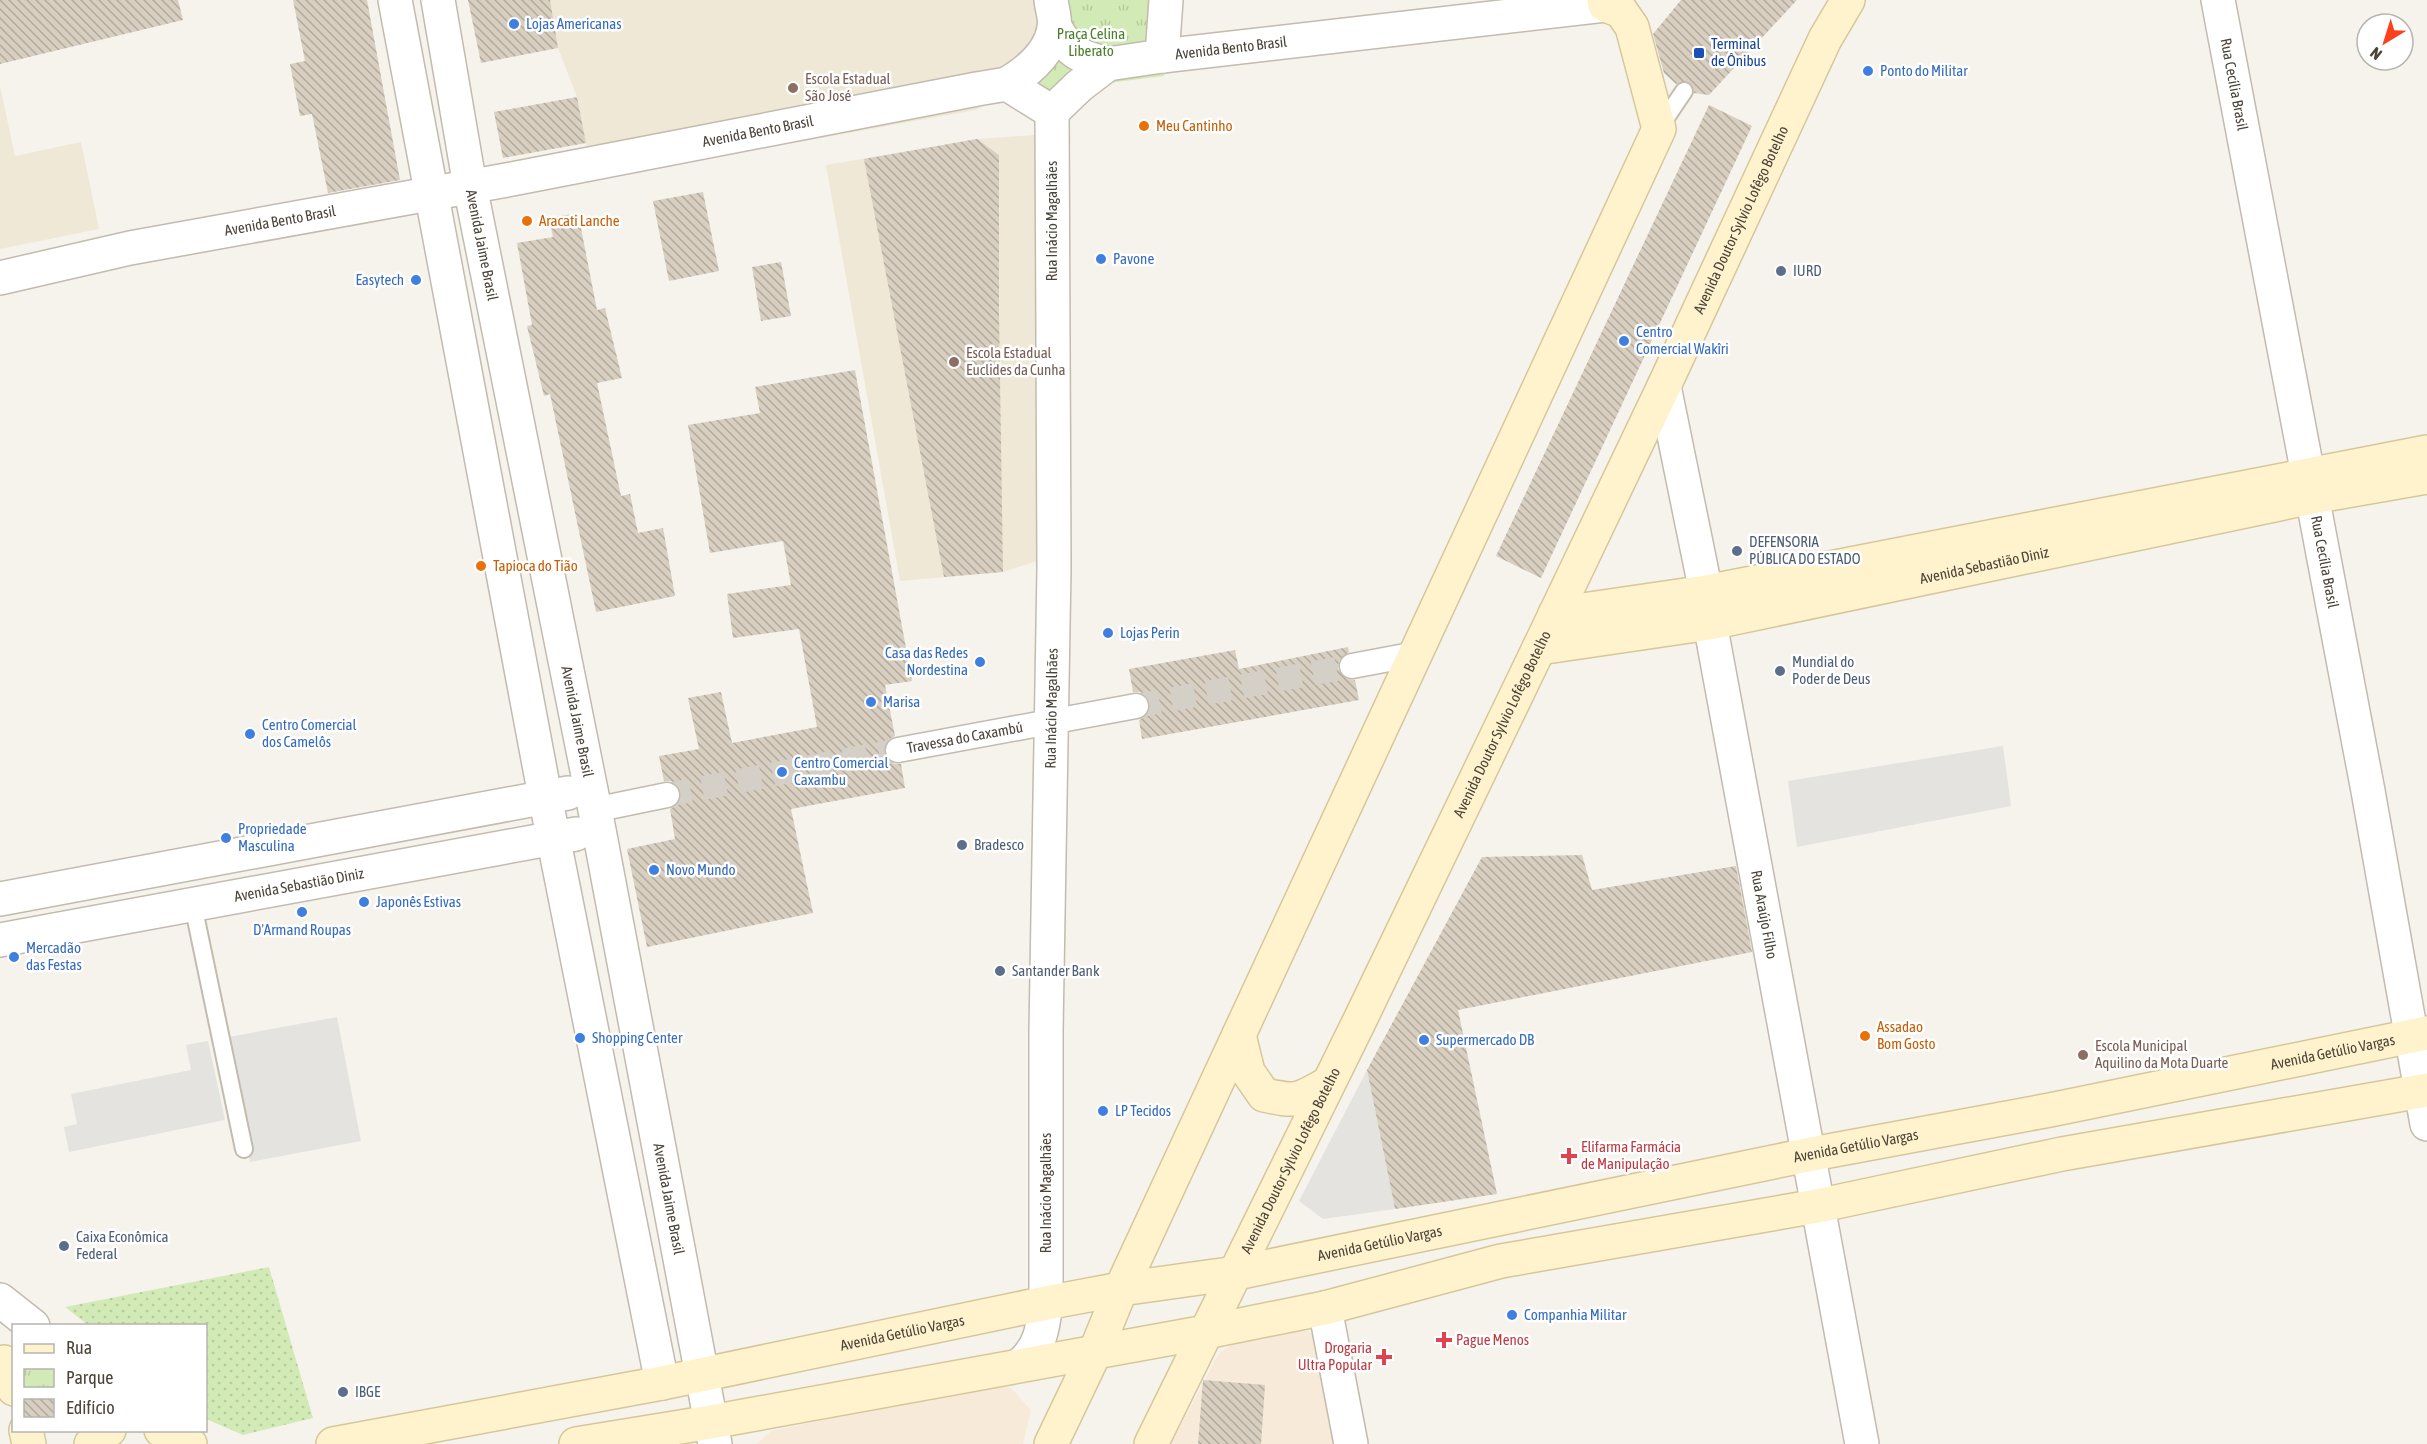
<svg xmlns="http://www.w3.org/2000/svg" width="2427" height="1444" viewBox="0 0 2427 1444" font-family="'Asap Condensed',sans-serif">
  <defs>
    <pattern id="grass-dots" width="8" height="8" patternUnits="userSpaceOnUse" patternTransform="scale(1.5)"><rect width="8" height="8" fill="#d2eab5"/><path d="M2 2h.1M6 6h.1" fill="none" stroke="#b6ca9c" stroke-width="1.8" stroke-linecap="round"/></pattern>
    <pattern id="park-tufts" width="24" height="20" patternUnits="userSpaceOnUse" patternTransform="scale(1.5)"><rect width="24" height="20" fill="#d2eab5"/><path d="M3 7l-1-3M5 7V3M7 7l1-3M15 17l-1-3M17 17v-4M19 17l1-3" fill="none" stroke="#b6ca9c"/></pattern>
    <pattern id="building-back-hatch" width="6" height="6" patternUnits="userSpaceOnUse" patternTransform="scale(1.5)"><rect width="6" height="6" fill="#d8cfc1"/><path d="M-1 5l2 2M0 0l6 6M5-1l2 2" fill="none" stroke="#b1aa9e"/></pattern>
  </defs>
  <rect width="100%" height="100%" fill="#f6f3ec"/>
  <g fill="#f7ead8">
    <polygon points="1292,1324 1311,1333 1322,1347 1340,1444 1171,1444 1219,1353 1256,1329"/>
    <polygon points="993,1384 1011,1388 1031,1410 1023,1444 757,1444 771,1431"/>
  </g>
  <g fill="#efe8d6">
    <polygon points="550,0 1041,0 1038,65 1004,94 976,110 810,140 591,170 577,97 558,48"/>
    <polygon points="0,86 15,156 81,142 99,229 0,249"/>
    <polygon points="1045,134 1047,558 1003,572 900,581 826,165 977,139"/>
  </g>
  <polygon fill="url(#grass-dots)" points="269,1267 313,1418 243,1435 206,1419 206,1326 88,1325 65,1307"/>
  <polygon fill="url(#park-tufts)" points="1044,0 1172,0 1164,76 1108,83 1045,134 1038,65"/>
  <g fill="#e5e3e0">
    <polygon points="2003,746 2011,806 1797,847 1788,781"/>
    <polygon points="337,1017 361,1141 250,1162 223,1038"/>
    <polygon points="208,1041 225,1120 69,1152 64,1127 77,1124 71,1094 191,1070 186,1045"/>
    <polygon points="1367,1070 1395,1209 1323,1219 1299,1201"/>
  </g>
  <g fill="url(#building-back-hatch)">
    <polygon points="0,0 178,0 183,20 0,64"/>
    <polygon points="293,0 367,0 400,180 328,193 312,114 300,116 290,64 305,61"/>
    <polygon points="468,0 550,0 558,48 481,63"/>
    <polygon points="1681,0 1797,0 1709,95 1694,93 1693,86 1685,81 1676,84 1664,73 1653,34"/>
    <polygon points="577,97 586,143 503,158 494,112"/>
    <polygon points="1709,105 1752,126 1541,578 1496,556"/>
    <polygon points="977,139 999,155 999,314 1003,572 944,577 864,159"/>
    <polygon points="703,192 719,271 669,281 653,201"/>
    <polygon points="578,213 597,310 605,308 622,378 597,383 621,496 630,494 638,533 663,528 675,596 596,612 550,394 544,396 527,326 532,325 517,243 553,237 549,218"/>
    <polygon points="781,262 791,316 761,321 752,267"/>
    <polygon points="855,370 912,681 885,685 895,736 888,740 884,752 888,760 894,764 901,764 905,788 791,809 813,913 647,947 627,849 675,839 670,809 677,805 681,793 677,785 671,781 664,781 659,756 699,749 688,698 721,692 732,743 817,727 799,629 733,638 727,594 791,585 783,541 710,553 688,425 760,413 755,387"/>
    <polygon points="1348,647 1349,652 1339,661 1338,669 1347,679 1355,680 1359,700 1142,739 1139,720 1146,716 1150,704 1146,696 1140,692 1133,692 1129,669 1235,650 1239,669"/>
    <polygon points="1582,855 1592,890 1736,866 1752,952 1458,1010 1497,1194 1395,1209 1367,1070 1482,857"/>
    <polygon points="1203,1380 1265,1385 1261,1444 1198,1444"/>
  </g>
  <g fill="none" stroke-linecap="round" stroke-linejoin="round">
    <g stroke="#d4d0c8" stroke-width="24" stroke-dasharray="24 12" stroke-linecap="butt">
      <polyline points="1136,706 1352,666"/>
      <polyline points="667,795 898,750"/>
    </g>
    <defs>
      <g id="service">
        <polyline points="1659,128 1684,91"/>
        <polyline points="193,905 244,1149"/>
      </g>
      <g id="pedestrian">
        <polyline points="1352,666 1416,654"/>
        <path id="s1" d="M898,750l238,-44"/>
        <polyline points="594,810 667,795"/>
      </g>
      <polyline id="minor" points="1162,56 1166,0"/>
      <g id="tertiary">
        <polyline points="395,0 545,796 662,1383"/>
        <path id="s2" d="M438,0l32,186 129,644 116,614"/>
        <path id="s3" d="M2218,0l150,791 59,333"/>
        <path d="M1055,27c14,26 25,30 53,37"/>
        <path d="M1007,84c20,-12 43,-30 47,-56 2,-8 -2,-19 -3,-28"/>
        <path id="s4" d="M1052,112l27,-26 29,-22 54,-8 443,-51"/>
        <path id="s5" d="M0,278l130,-30 382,-69 465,-90 30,-5 45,28"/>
        <path id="s6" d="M1664,386l42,206 4,31 152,821"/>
        <polyline points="0,899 568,793"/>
        <path id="s7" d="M0,940l576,-106"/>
        <polyline points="0,1300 33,1326"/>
        <polyline points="1325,1308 1351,1444"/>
        <path id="s8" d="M1020,1365c20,-16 23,-37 26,-62v-272l8,-463 -2,-456"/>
      </g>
      <g id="secondary">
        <polyline points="1555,614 1706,592 2427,452"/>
        <path id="s9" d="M1539,648l171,-25 602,-126 115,-20"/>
        <path d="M1239,1035l9,37 16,23c33,7 33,6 63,-11"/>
        <polyline points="4,1362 14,1389"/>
        <polyline points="26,1430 29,1444"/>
        <polyline points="161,1430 190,1444"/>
        <polyline points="91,1444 96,1438 109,1430"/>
        <path id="s10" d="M333,1444l329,-61 384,-80 75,-14 115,-16 571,-118 243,-45 377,-77"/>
        <polyline points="576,1444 711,1422 1206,1332 1325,1308 1501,1261 1817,1206 2062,1154 2427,1090"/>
        <polyline points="1051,1444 1096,1350 1121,1289 1659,129 1632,27 1621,11 1605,5 1604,0"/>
        <path id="s11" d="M1151,1444l208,-422 180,-374 125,-262 161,-347 23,-39"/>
      </g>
    </defs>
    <use href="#service" stroke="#c2bbae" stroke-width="20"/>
    <use href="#pedestrian" stroke="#c2bbae" stroke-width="27"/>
    <use href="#minor" stroke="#c2bbae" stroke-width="36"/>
    <use href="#tertiary" stroke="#c2bbae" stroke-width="36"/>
    <use href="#secondary" stroke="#d6c79b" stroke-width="36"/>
    <use href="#service" stroke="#fff" stroke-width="16"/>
    <use href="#pedestrian" stroke="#fff" stroke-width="24"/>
    <use href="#minor" stroke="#fff" stroke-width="33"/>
    <use href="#tertiary" stroke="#fff" stroke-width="33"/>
    <use href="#secondary" stroke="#fff3cd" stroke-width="33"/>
  </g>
  <g fill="#3f7fe0" stroke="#fff" stroke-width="2">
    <circle cx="514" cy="24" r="6"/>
    <circle cx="1868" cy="71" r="6"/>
    <circle cx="1101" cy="259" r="6"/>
    <circle cx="416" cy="280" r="6"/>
    <circle cx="1624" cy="341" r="6"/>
    <circle cx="1108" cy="633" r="6"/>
    <circle cx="980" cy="662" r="6"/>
    <circle cx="871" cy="702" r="6"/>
    <circle cx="250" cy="734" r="6"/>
    <circle cx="782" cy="772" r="6"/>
    <circle cx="226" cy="838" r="6"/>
    <circle cx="654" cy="870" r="6"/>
    <circle cx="364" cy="902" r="6"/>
    <circle cx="302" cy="912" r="6"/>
    <circle cx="14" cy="957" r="6"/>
    <circle cx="580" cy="1038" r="6"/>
    <circle cx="1424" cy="1040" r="6"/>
    <circle cx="1103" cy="1111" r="6"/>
    <circle cx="1512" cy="1315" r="6"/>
  </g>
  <rect fill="#1a4fb4" stroke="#fff" stroke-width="2" x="1693" y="47" width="12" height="12" rx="3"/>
  <g fill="#8d6e63" stroke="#fff" stroke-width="2">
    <circle cx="793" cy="88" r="6"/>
    <circle cx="954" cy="362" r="6"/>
    <circle cx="2083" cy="1055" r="6"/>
  </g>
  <g fill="#e8710a" stroke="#fff" stroke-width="2">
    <circle cx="1144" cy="126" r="6"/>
    <circle cx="527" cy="221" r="6"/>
    <circle cx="481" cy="566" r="6"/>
    <circle cx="1865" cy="1036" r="6"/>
  </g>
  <g fill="#5c6f8a" stroke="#fff" stroke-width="2">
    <circle cx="1781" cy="271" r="6"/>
    <circle cx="1737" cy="551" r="6"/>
    <circle cx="1780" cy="671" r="6"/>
    <circle cx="962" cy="845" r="6"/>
    <circle cx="1000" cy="971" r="6"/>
    <circle cx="64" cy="1246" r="6"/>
    <circle cx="343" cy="1392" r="6"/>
  </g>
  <g fill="#e0444e" stroke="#fff" stroke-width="2">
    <path d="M1566 1147h6v6h6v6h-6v6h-6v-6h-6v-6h6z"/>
    <path d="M1441 1331h6v6h6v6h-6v6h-6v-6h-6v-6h6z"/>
    <path d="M1381 1348h6v6h6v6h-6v6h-6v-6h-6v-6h6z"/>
  </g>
  <g text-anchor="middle" stroke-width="5" stroke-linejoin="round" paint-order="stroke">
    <g font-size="15" fill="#366cbe" stroke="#fff" text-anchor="start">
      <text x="526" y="29">Lojas Americanas</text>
      <text x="1880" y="76">Ponto do Militar</text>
      <text x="1113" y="264">Pavone</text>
      <text x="404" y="285" text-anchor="end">Easytech</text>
      <text x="1636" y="337">Centro<tspan x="1636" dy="17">Comercial Wakîri</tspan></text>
      <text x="1120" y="638">Lojas Perin</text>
      <text x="968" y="658" text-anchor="end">Casa das Redes<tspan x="968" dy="17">Nordestina</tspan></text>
      <text x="883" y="707">Marisa</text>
      <text x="262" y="730">Centro Comercial<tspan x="262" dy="17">dos Camelôs</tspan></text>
      <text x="794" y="768">Centro Comercial<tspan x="794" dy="17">Caxambu</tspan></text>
      <text x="238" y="834">Propriedade<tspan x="238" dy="17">Masculina</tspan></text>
      <text x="666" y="875">Novo Mundo</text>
      <text x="376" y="907">Japonês Estivas</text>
      <text x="302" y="935" text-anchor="middle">D'Armand Roupas</text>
      <text x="26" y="953">Mercadão<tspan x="26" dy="17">das Festas</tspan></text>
      <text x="592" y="1043">Shopping Center</text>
      <text x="1436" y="1045">Supermercado DB</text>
      <text x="1115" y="1116">LP Tecidos</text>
      <text x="1524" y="1320">Companhia Militar</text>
    </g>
    <g font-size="15" fill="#4a7f2a" stroke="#fff">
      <text x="1091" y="39">Praça Celina<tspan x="1091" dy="17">Liberato</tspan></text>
    </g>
    <g font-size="15" fill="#164399" stroke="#fff" text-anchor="start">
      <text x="1711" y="49">Terminal<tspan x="1711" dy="17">de Ônibus</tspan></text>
    </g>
    <g font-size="15" fill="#4b4439" stroke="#fff">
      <text dy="5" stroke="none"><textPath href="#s4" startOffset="198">Avenida Bento Brasil</textPath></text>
      <text dy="5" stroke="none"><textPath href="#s3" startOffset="86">Rua Cecília Brasil</textPath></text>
      <text dy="5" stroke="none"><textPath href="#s5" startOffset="772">Avenida Bento Brasil</textPath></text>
      <text dy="5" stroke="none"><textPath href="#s11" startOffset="1359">Avenida Doutor Sylvio Lofêgo Botelho</textPath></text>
      <text dy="5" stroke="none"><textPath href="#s5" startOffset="286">Avenida Bento Brasil</textPath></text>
      <text transform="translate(1052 221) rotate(-90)" y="5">Rua Inácio Magalhães</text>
      <text dy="5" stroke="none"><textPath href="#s2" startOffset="249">Avenida Jaime Brasil</textPath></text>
      <text dy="5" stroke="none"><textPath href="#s3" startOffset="572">Rua Cecília Brasil</textPath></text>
      <text dy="5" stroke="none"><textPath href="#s9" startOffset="453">Avenida Sebastião Diniz</textPath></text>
      <text dy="5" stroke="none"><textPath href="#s8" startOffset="664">Rua Inácio Magalhães</textPath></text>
      <text dy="5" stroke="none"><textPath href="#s2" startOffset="735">Avenida Jaime Brasil</textPath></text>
      <text dy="5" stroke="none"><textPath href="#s11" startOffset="801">Avenida Doutor Sylvio Lofêgo Botelho</textPath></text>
      <text dy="5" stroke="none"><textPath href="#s1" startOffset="68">Travessa do Caxambú</textPath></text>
      <text dy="5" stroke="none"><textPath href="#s7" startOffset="304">Avenida Sebastião Diniz</textPath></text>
      <text dy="5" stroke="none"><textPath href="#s6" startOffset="538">Rua Araújo Filho</textPath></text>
      <text dy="5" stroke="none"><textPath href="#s10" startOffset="2038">Avenida Getúlio Vargas</textPath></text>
      <text dy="5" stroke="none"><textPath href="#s10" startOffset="1552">Avenida Getúlio Vargas</textPath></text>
      <text dy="5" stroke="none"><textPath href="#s11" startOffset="316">Avenida Doutor Sylvio Lofêgo Botelho</textPath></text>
      <text transform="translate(1046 1193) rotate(-90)" y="5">Rua Inácio Magalhães</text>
      <text dy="5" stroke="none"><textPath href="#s2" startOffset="1221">Avenida Jaime Brasil</textPath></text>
      <text dy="5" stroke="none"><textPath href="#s10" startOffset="1066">Avenida Getúlio Vargas</textPath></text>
      <text dy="5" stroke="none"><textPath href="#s10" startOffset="580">Avenida Getúlio Vargas</textPath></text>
    </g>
    <g font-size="15" fill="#785e54" stroke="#fff" text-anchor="start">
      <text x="805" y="84">Escola Estadual<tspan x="805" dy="17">São José</tspan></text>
      <text x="966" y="358">Escola Estadual<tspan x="966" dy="17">Euclides da Cunha</tspan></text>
      <text x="2095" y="1051">Escola Municipal<tspan x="2095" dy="17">Aquilino da Mota Duarte</tspan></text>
    </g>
    <g font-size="15" fill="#c56008" stroke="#fff" text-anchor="start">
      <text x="1156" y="131">Meu Cantinho</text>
      <text x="539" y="226">Aracati Lanche</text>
      <text x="493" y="571">Tapioca do Tião</text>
      <text x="1877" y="1032">Assadao<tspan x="1877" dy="17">Bom Gosto</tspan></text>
    </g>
    <g font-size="15" fill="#4e5e75" stroke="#fff" text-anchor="start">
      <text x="1793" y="276">IURD</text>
      <text x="1749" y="547">DEFENSORIA<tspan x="1749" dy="17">PÚBLICA DO ESTADO</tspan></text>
      <text x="1792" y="667">Mundial do<tspan x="1792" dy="17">Poder de Deus</tspan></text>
      <text x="974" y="850">Bradesco</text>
      <text x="1012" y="976">Santander Bank</text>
      <text x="76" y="1242">Caixa Econômica<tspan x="76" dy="17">Federal</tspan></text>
      <text x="355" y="1397">IBGE</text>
    </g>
    <g font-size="15" fill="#be3a42" stroke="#fff" text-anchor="start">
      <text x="1581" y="1152">Elifarma Farmácia<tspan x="1581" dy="17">de Manipulação</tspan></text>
      <text x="1456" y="1345">Pague Menos</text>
      <text x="1372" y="1353" text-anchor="end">Drogaria<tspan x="1372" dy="17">Ultra Popular</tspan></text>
    </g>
  </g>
  <rect x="12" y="1324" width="195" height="108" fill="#ffffff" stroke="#b7b4b0" stroke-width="1.5"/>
  <rect x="24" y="1344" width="30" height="9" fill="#fff3cd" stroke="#b7b4b0" stroke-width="1.5"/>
  <text x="66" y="1354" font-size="18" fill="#4b4439">Rua</text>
  <rect x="24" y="1369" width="30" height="18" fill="url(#park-tufts)" stroke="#b7b4b0" stroke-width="1.5"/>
  <text x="66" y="1384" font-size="18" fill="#4b4439">Parque</text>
  <rect x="24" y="1399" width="30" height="18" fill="url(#building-back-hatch)" stroke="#b7b4b0" stroke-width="1.5"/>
  <text x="66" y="1414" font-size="18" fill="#4b4439">Edifício</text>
  <g transform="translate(2385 42) rotate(218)"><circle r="28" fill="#ffffff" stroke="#b7b4b0" stroke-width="1.5"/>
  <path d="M0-4.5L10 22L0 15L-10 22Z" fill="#fc3f1d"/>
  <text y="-9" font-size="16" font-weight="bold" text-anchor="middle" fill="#4b4439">N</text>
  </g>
</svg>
